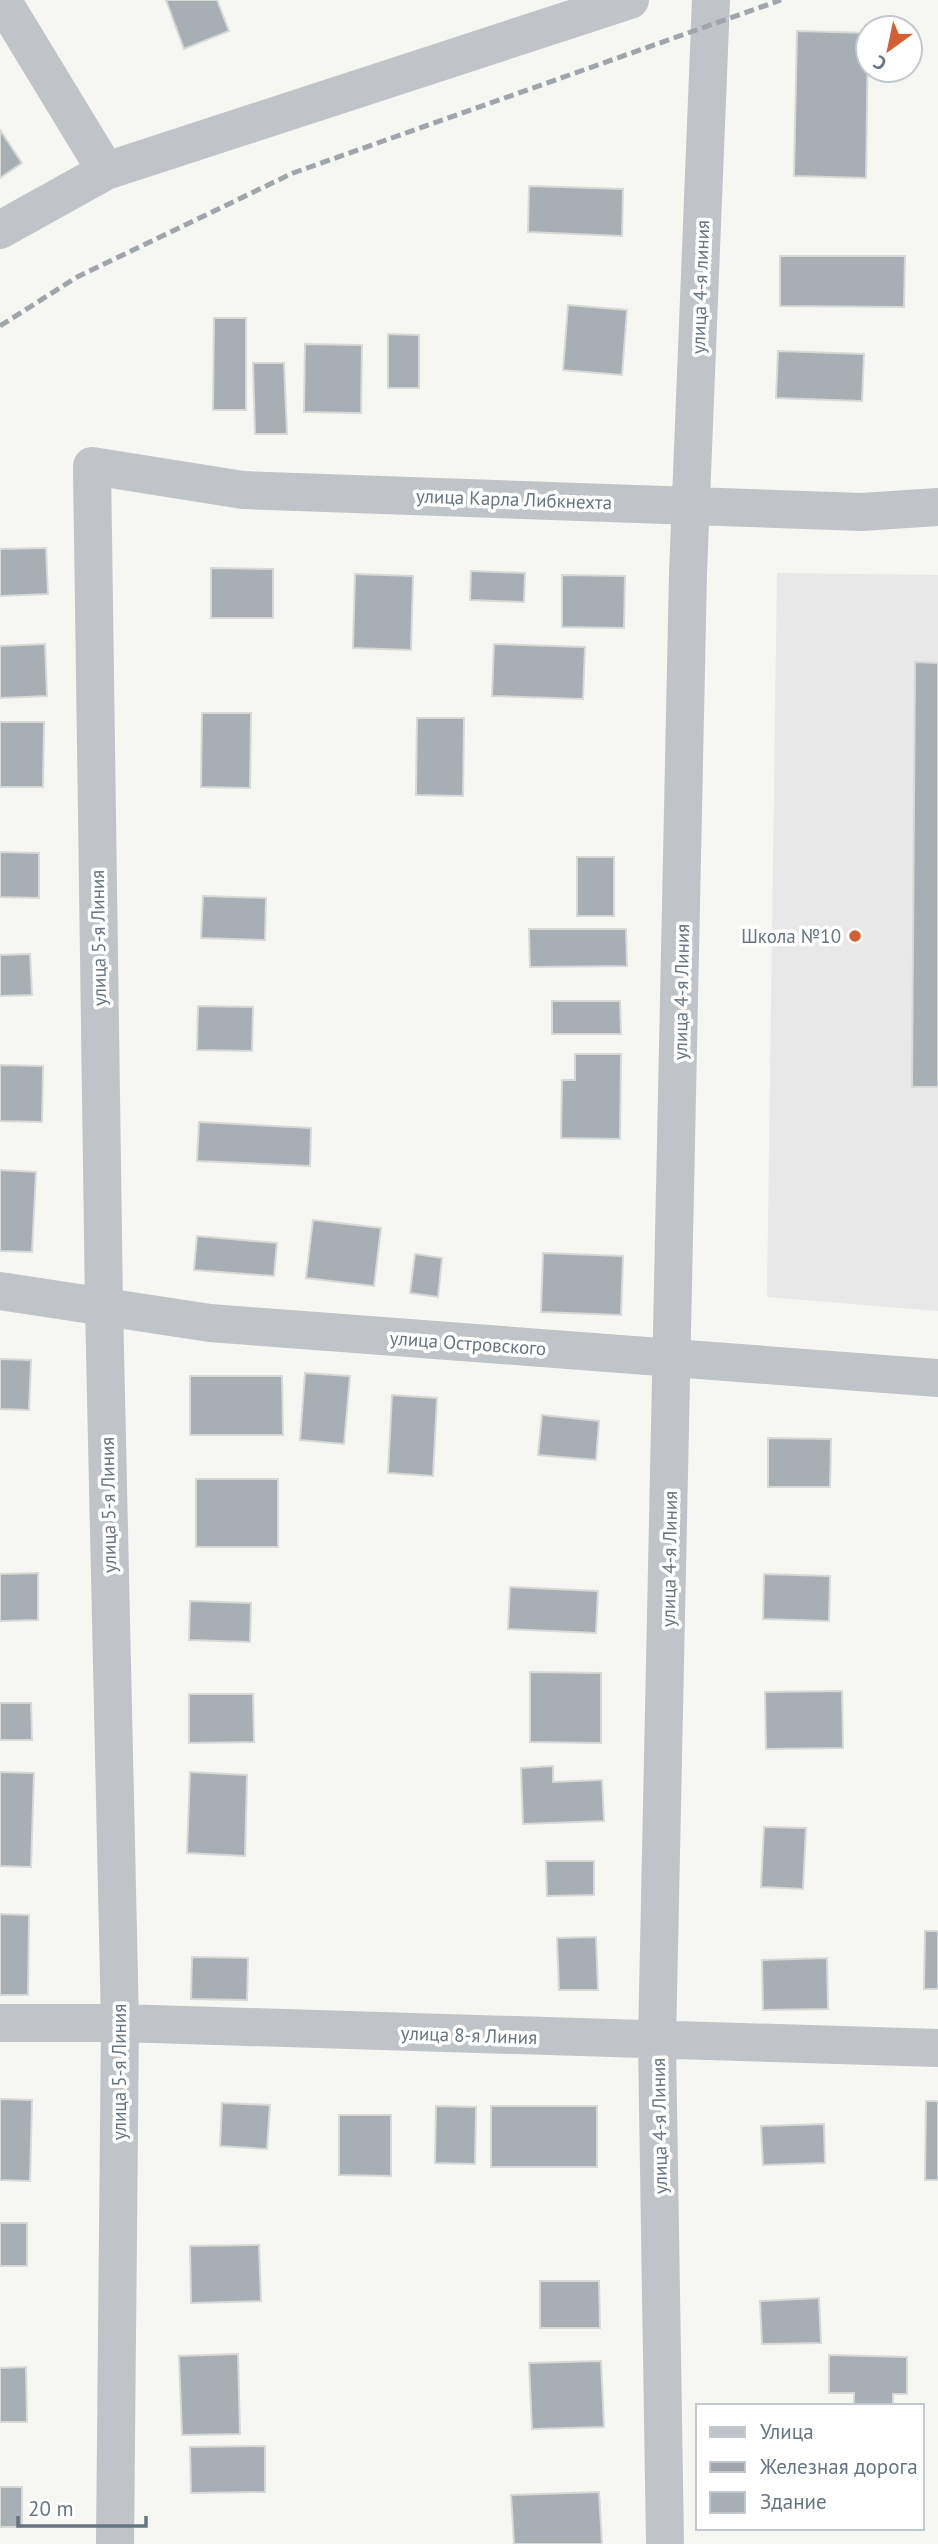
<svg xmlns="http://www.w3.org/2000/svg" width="938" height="2544" font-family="'PT Sans',sans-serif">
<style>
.built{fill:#e7e8e7}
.building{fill:#a7aeb4;stroke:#d8d8d6;stroke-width:2}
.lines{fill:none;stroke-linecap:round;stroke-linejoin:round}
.street{stroke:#c0c3c7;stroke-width:38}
.rail{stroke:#9fa5ab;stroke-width:5;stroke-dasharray:10 5;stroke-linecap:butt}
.poi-dot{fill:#d65e33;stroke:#fff;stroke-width:2.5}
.labels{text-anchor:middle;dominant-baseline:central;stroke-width:7;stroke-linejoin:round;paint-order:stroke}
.street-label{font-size:19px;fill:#677582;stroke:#fff}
.poi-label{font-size:19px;fill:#677582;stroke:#fff;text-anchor:end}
</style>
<rect width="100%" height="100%" fill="#f6f6f3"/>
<path class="built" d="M777 573 938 575V1311L767 1297Z"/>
<path class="building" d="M166 0H217L229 31 184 49Z
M797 31 868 33 866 178 794 176Z
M0 130 22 163 0 178Z
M529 186 623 189 622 236 528 232Z
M780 256H905L904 307 780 306Z
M568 305 627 310 622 375 563 370Z
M214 318H246V410H213Z
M388 334 419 335V388H388Z
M305 344 362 345 361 413 304 412Z
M778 351 864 354 862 401 776 398Z
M253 363H284L287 434H255Z
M46 548 48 594 0 596V549Z
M211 568 273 569V618H211Z
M471 571 525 573 524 602 470 600Z
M355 574 413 576 411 650 353 648Z
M562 575 625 576 624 628 562 627Z
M45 644 47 696 0 698V646Z
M494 644 585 647 583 699 492 696Z
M915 662 938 663V1087H912Z
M202 713H251L250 788 201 787Z
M417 718H464L463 796 416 795Z
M0 722H44L43 787H0Z
M0 852 39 853V898L0 897Z
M577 857H614V916H577Z
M203 896 266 898 265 940 201 938Z
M529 929H626L627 966 530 967Z
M30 954 32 995 0 996V955Z
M552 1001H620L621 1034H552Z
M198 1006 253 1007 252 1051 197 1050Z
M575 1054H621L620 1139 561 1138 562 1080H575Z
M0 1065 43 1066 42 1122 0 1121Z
M199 1122 311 1128 310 1166 197 1161Z
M0 1170 36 1172 32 1252 0 1251Z
M313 1220 381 1228 374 1286 306 1278Z
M197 1236 277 1243 274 1276 194 1270Z
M543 1253 623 1256 621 1315 541 1312Z
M415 1254 442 1258 438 1297 410 1293Z
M0 1359 31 1360 29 1410 0 1409Z
M305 1373 350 1376 344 1444 300 1440Z
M190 1376H282L283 1435H190Z
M392 1395 437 1398 433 1476 388 1473Z
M542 1415 599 1421 596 1460 538 1455Z
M768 1438 831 1439 830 1487H768Z
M196 1479H278V1547H196Z
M38 1573V1620L0 1621V1574Z
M764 1574 830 1576 829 1621 763 1619Z
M510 1587 598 1591 596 1633 508 1629Z
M190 1601 251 1603 250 1642 189 1640Z
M530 1672 601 1673V1743L530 1742Z
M842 1691 843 1748 766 1749 765 1692Z
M189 1694H253L254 1742 189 1743Z
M0 1703H31L32 1740H0Z
M553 1766V1782L602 1780 604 1821 523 1824 521 1768Z
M0 1772 34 1773 31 1867 0 1866Z
M190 1772 247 1775 245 1856 187 1853Z
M764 1827 806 1828 803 1889 761 1887Z
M546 1861H594V1895L547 1896Z
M0 1914 29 1915 28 1995H0Z
M925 1931H938V1989H924Z
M596 1937 598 1990H559L557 1938Z
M192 1957 248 1958 247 2000 191 1999Z
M827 1958 828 2009 763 2010 762 1960Z
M0 2099 32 2100 30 2181 0 2180Z
M926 2101H938V2180H925Z
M222 2103 270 2105 267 2149 220 2146Z
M436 2106 476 2107 475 2164 435 2163Z
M491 2106H597V2167H491Z
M339 2115H391V2176L339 2175Z
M824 2124 825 2163 763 2165 761 2126Z
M0 2223H27V2266H0Z
M259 2245 261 2301 191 2303 190 2246Z
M540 2281H599L600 2328H540Z
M819 2298 821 2343 762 2344 760 2301Z
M238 2354 240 2434 182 2435 179 2356Z
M829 2355 907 2357V2394H893V2406H854V2393H829Z
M601 2361 604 2427 532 2429 529 2363Z
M26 2367 27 2422H0V2368Z
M265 2446V2492L191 2493 190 2447Z
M0 2487H22V2527H0Z
M599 2492 602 2544H514L511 2495Z"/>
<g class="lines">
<path class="street" d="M2 0 106 171
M0 230 106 171 630 0
M0 1291 210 1323 938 1378
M0 2023H120L938 2048
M115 2544 120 2023 104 1306 92 466 243 490 862 512 938 507
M665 2544 657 2042 688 573 711 0"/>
<path class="rail" d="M0 326 77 277 293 173 781 0"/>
</g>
<circle class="poi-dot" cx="855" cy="936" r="7"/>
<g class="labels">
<g class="street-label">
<text transform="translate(700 287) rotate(-88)">улица 4-я линия</text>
<text transform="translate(514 499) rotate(2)">улица Карла Либкнехта</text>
<text transform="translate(98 938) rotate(-91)">улица 5-я Линия</text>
<text transform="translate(681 992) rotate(-89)">улица 4-я Линия</text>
<text transform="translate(468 1343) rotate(4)">улица Островского</text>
<text transform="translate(108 1505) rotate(-91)">улица 5-я Линия</text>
<text transform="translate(669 1559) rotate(-89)">улица 4-я Линия</text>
<text transform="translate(469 2035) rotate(2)">улица 8-я Линия</text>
<text transform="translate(119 2072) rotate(-90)">улица 5-я Линия</text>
<text transform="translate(659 2126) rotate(-91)">улица 4-я Линия</text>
</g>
<g class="poi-label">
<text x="841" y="936">Школа №10</text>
</g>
</g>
<rect x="696" y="2404" width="228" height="126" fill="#ffffff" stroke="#c2c8cd" stroke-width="2"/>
<rect x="710" y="2427" width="35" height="10" fill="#c0c3c7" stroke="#c2c8cd" stroke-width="2"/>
<text x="760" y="2439" font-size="21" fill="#677582">Улица</text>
<rect x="710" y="2462" width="35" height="10" fill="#9fa5ab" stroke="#c2c8cd" stroke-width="2"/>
<text x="760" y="2474" font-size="21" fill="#677582">Железная дорога</text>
<rect x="710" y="2492" width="35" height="21" fill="#a7aeb4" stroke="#c2c8cd" stroke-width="2"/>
<text x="760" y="2509" font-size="21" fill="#677582">Здание</text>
<g transform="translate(889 49) rotate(213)"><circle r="33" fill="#ffffff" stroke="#c2c8cd" stroke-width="2"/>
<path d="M0-5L12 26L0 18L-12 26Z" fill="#d65e33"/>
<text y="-10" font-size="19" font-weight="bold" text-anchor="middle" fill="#677582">С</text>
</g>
<path d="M18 2516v10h128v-10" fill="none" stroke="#677582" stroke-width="3.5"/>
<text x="28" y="2516" font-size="21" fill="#677582" stroke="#ffffff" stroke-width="5" paint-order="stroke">20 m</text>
</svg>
